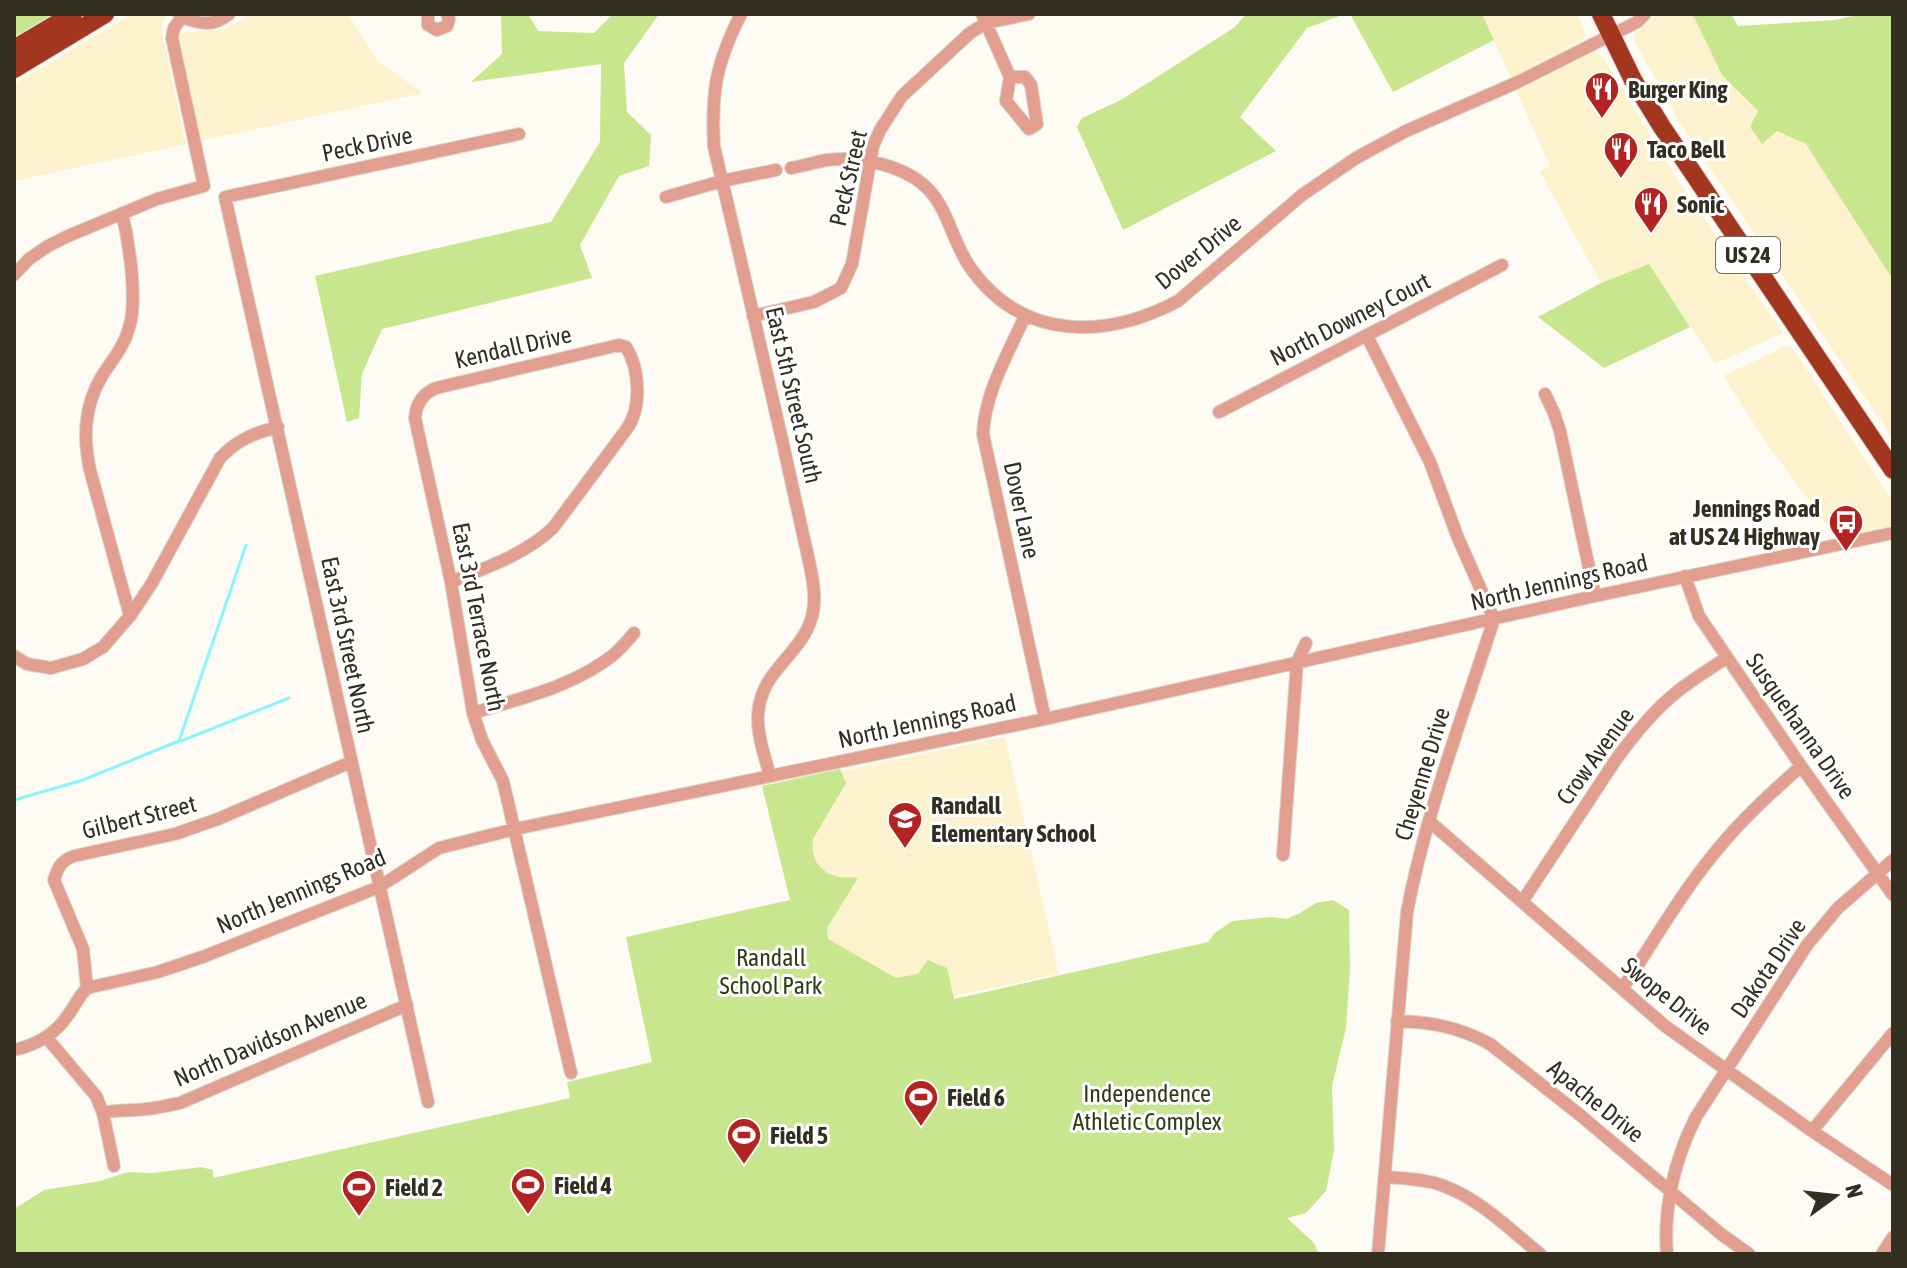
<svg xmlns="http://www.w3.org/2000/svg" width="1907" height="1268" font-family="'Asap Condensed',sans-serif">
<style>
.built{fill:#fdf2ce}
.green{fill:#c8e68d}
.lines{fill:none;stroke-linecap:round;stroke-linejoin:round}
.stream{stroke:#89f5fd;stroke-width:3}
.minor-casing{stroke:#d9d6ce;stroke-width:14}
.highway-casing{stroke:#d9d6ce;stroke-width:20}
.minor{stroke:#e29f8f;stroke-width:12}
.highway{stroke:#a3361e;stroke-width:18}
.labels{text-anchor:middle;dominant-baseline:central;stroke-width:6;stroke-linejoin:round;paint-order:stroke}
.shield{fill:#fff;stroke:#706d63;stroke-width:2}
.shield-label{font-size:22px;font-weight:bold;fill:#322e20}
.poi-label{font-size:24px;font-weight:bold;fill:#322e20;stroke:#fff;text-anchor:start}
.street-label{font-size:24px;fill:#322e20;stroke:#fff}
.park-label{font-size:24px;fill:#303c15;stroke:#fff}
</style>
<rect width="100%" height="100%" fill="#fefbf4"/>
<path class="built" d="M132 14H164L165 18 161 27 186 144 14 181V84Z
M248 14H348L378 61 423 93 200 141 179 43 181 33 225 29 241 21Z
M1482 14H1577L1586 34 1583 40 1511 78Z
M1656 14H1690L1695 19 1722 75 1758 111 1761 143 1777 131 1806 143 1888 271 1893 280V439L1685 131 1636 44 1634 33Z
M1591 53 1599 54 1606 62 1675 176 1783 333 1715 364 1649 264 1601 283 1540 172 1550 166 1517 92Z
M1784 347H1792L1893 502V526L1836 537 1770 448 1723 376Z
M1005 737 1059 974 654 1058 794 913 764 787Z"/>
<path class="green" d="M14 14H53L14 37Z
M501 14H528L538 31 594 33 613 14H659L624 63 627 112 651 135 649 166 619 176 580 245 592 278 382 329 362 374 359 418 347 422 315 276 551 222 600 142 601 64 471 82 502 54Z
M1246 14H1345L1307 28 1240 117 1276 151 1123 230 1077 127 1082 118 1121 100 1235 27Z
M1350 14H1482L1494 40 1393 92Z
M1690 14H1731L1738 26 1834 20 1864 14H1893V280L1806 144 1777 131 1762 144 1750 127 1758 111 1722 75 1695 19Z
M1649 264 1690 327 1604 368 1538 317 1601 283Z
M840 769 846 783 813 839C810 857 819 873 839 877 845 878 852 877 858 878L827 928 828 939 896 978 918 974 928 960 947 968 954 999 1208 942 1215 933 1232 921 1270 917 1287 919 1300 913 1316 903 1333 900 1349 910 1350 970 1346 1028 1332 1086 1334 1150 1326 1191 1306 1213 1287 1218 1314 1243 1319 1254H14V1209L44 1190 100 1181 128 1172 152 1173 201 1167 213 1170V1178L570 1098 567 1082 652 1062 626 937 790 900 762 786Z"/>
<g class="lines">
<path class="stream" d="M181 741 289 698
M14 800 83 780 179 741 246 545"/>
<g class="minor-casing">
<path id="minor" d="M179 14 182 17 174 28 172 38 204 186
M428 14V25L437 30 447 26 449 19 447 14
M741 14C716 63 711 92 714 147 738 246 760 345 783 444 790 476 797 507 804 539 808 557 813 575 814 593 818 652 760 661 758 716 757 735 765 757 770 776
M982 14 1010 77
M182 17C200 24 213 27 229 14
M1010 77H1025L1031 85 1037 124 1029 129 1006 101Z
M791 168C803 166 815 162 827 160 860 156 905 165 929 190 950 213 953 245 972 270 1024 341 1106 339 1178 301L1302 195 1356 158 1406 131 1518 82 1637 22 1645 14
M225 197 428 1102
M225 197 519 134
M666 197 722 181 776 170
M122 213C129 242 138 300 129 328 124 347 112 360 102 376 84 406 83 437 90 470L130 616
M14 275 29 259 48 246 68 236 157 199 204 186
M753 316 814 302 841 288 852 264 873 146 880 130 902 96 970 33 986 23 1029 14
M1025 316C1008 354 985 392 983 434L1045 719
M1367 336 1430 462 1458 538 1494 619C1463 716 1426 812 1407 912L1378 1254
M1545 394 1554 413 1560 431 1595 596
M1219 412 1502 265
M1685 576 1699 616 1801 766 1893 895
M451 582C487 567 524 555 553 528L626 430C642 409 640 369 626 347L619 345 436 388C422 394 416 404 415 418L451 582 473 713 482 740 503 781 571 1073
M14 656 27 664 51 668 83 659 103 647 130 616 152 583 220 458C237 440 254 433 278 427
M473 713C521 698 572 687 612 656 620 650 627 641 634 633
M1429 821 1665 1026 1812 1131 1893 1185
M1283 855 1297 662 1306 643
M1522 902 1617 758C1635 734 1654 710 1678 691 1693 679 1710 669 1726 658
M87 988 83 949 54 880C58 867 61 861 74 856L175 834 218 819 351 762
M1622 989C1653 943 1681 893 1717 850 1742 819 1771 793 1801 766
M1397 1021C1431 1022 1459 1027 1490 1044L1580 1115 1721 1234 1749 1254
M47 1038 96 1096 103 1113 114 1166
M14 1050C36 1045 55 1035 68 1015 75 1006 79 996 87 988L158 972 205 956 379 887 439 848 515 829 1045 719 1595 596 1893 533
M103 1113C114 1110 123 1111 135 1110 150 1110 166 1106 180 1103L407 1005
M1812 1131 1893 1033
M1385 1177C1402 1178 1419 1179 1435 1183 1476 1195 1508 1228 1540 1254
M1667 1254C1663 1208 1675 1158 1696 1117L1807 945 1838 908 1893 860
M1882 1254 1893 1237"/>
</g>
<g class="highway-casing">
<path id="highway" d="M1601 14 1633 80 1662 127 1893 470
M14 49 73 14
M14 69 105 14"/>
</g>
<use href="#minor" class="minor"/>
<use href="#highway" class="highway"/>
</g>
<defs>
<g id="restaurant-pin" transform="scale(1.8)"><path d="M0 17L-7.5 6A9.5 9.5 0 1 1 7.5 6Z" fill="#b32322" stroke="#fff"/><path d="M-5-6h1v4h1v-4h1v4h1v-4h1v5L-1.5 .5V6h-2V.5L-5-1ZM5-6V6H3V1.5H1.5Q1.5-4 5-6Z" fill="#fff"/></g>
<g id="bus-pin" transform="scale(1.8)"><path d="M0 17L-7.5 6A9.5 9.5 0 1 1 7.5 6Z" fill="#b32322" stroke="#fff"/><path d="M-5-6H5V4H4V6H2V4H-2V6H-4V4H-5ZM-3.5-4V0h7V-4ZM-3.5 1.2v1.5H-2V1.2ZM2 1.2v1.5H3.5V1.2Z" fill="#fff"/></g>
<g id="school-pin" transform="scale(1.8)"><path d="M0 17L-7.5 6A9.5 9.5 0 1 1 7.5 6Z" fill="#b32322" stroke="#fff"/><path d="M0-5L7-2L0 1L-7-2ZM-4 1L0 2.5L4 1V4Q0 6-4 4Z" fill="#fff"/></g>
<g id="stadium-pin" transform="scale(1.8)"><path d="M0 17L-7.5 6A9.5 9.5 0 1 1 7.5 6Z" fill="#b32322" stroke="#fff"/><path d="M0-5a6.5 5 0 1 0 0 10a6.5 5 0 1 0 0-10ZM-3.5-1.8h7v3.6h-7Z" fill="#fff"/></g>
</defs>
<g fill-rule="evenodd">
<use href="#restaurant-pin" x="1602" y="89"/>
<use href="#restaurant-pin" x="1621" y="149"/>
<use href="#restaurant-pin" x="1651" y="204"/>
<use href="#bus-pin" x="1846" y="522"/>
<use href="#school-pin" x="905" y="819"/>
<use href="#stadium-pin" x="921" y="1097"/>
<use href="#stadium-pin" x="744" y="1135"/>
<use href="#stadium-pin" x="528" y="1185"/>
<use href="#stadium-pin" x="359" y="1187"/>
</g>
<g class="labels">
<rect class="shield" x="1716" y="237" width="64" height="36" rx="6"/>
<g class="shield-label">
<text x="1748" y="255">US 24</text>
</g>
<g class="poi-label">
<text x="1628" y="89">Burger King</text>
<text x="1647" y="149">Taco Bell</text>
<text x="1677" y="204">Sonic</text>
<text x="1820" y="508" text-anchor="end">Jennings Road<tspan x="1820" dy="28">at US 24 Highway</tspan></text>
<text x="931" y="805">Randall<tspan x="931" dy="28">Elementary School</tspan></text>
<text x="947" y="1097">Field 6</text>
<text x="770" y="1135">Field 5</text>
<text x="554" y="1185">Field 4</text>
<text x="385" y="1187">Field 2</text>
</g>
<g class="street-label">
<text transform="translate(367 144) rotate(-12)">Peck Drive</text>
<text transform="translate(848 178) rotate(-77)">Peck Street</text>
<text transform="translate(1198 252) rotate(-39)">Dover Drive</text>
<text transform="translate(1350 319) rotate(-27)">North Downey Court</text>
<text transform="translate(513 347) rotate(-13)">Kendall Drive</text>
<text transform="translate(794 395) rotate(77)">East 5th Street South</text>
<text transform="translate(1022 510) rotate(78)">Dover Lane</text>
<text transform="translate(1559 582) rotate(-13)">North Jennings Road</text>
<text transform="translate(479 617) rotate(79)">East 3rd Terrace North</text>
<text transform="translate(348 645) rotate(78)">East 3rd Street North</text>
<text transform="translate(927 721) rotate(-12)">North Jennings Road</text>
<text transform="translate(1801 726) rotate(55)">Susquehanna Drive</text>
<text transform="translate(1595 756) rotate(-54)">Crow Avenue</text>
<text transform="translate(1422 774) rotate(-73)">Cheyenne Drive</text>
<text transform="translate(139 817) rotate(-14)">Gilbert Street</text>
<text transform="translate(301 891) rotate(-23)">North Jennings Road</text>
<text transform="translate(1768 968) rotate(-56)">Dakota Drive</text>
<text transform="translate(1667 996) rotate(39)">Swope Drive</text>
<text transform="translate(270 1039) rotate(-23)">North Davidson Avenue</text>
<text transform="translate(1596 1101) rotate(39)">Apache Drive</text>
</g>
<g class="park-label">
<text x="771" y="957">Randall<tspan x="771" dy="28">School Park</tspan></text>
<text x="1147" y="1093">Independence<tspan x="1147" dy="28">Athletic Complex</tspan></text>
</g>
</g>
<rect width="1907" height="1268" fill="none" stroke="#322e20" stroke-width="32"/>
<g transform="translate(1835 1196) rotate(75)" stroke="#ffffff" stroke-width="6" paint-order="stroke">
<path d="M0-6L14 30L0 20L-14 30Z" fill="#322e20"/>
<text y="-12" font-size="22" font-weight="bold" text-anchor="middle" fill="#322e20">N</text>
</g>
</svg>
